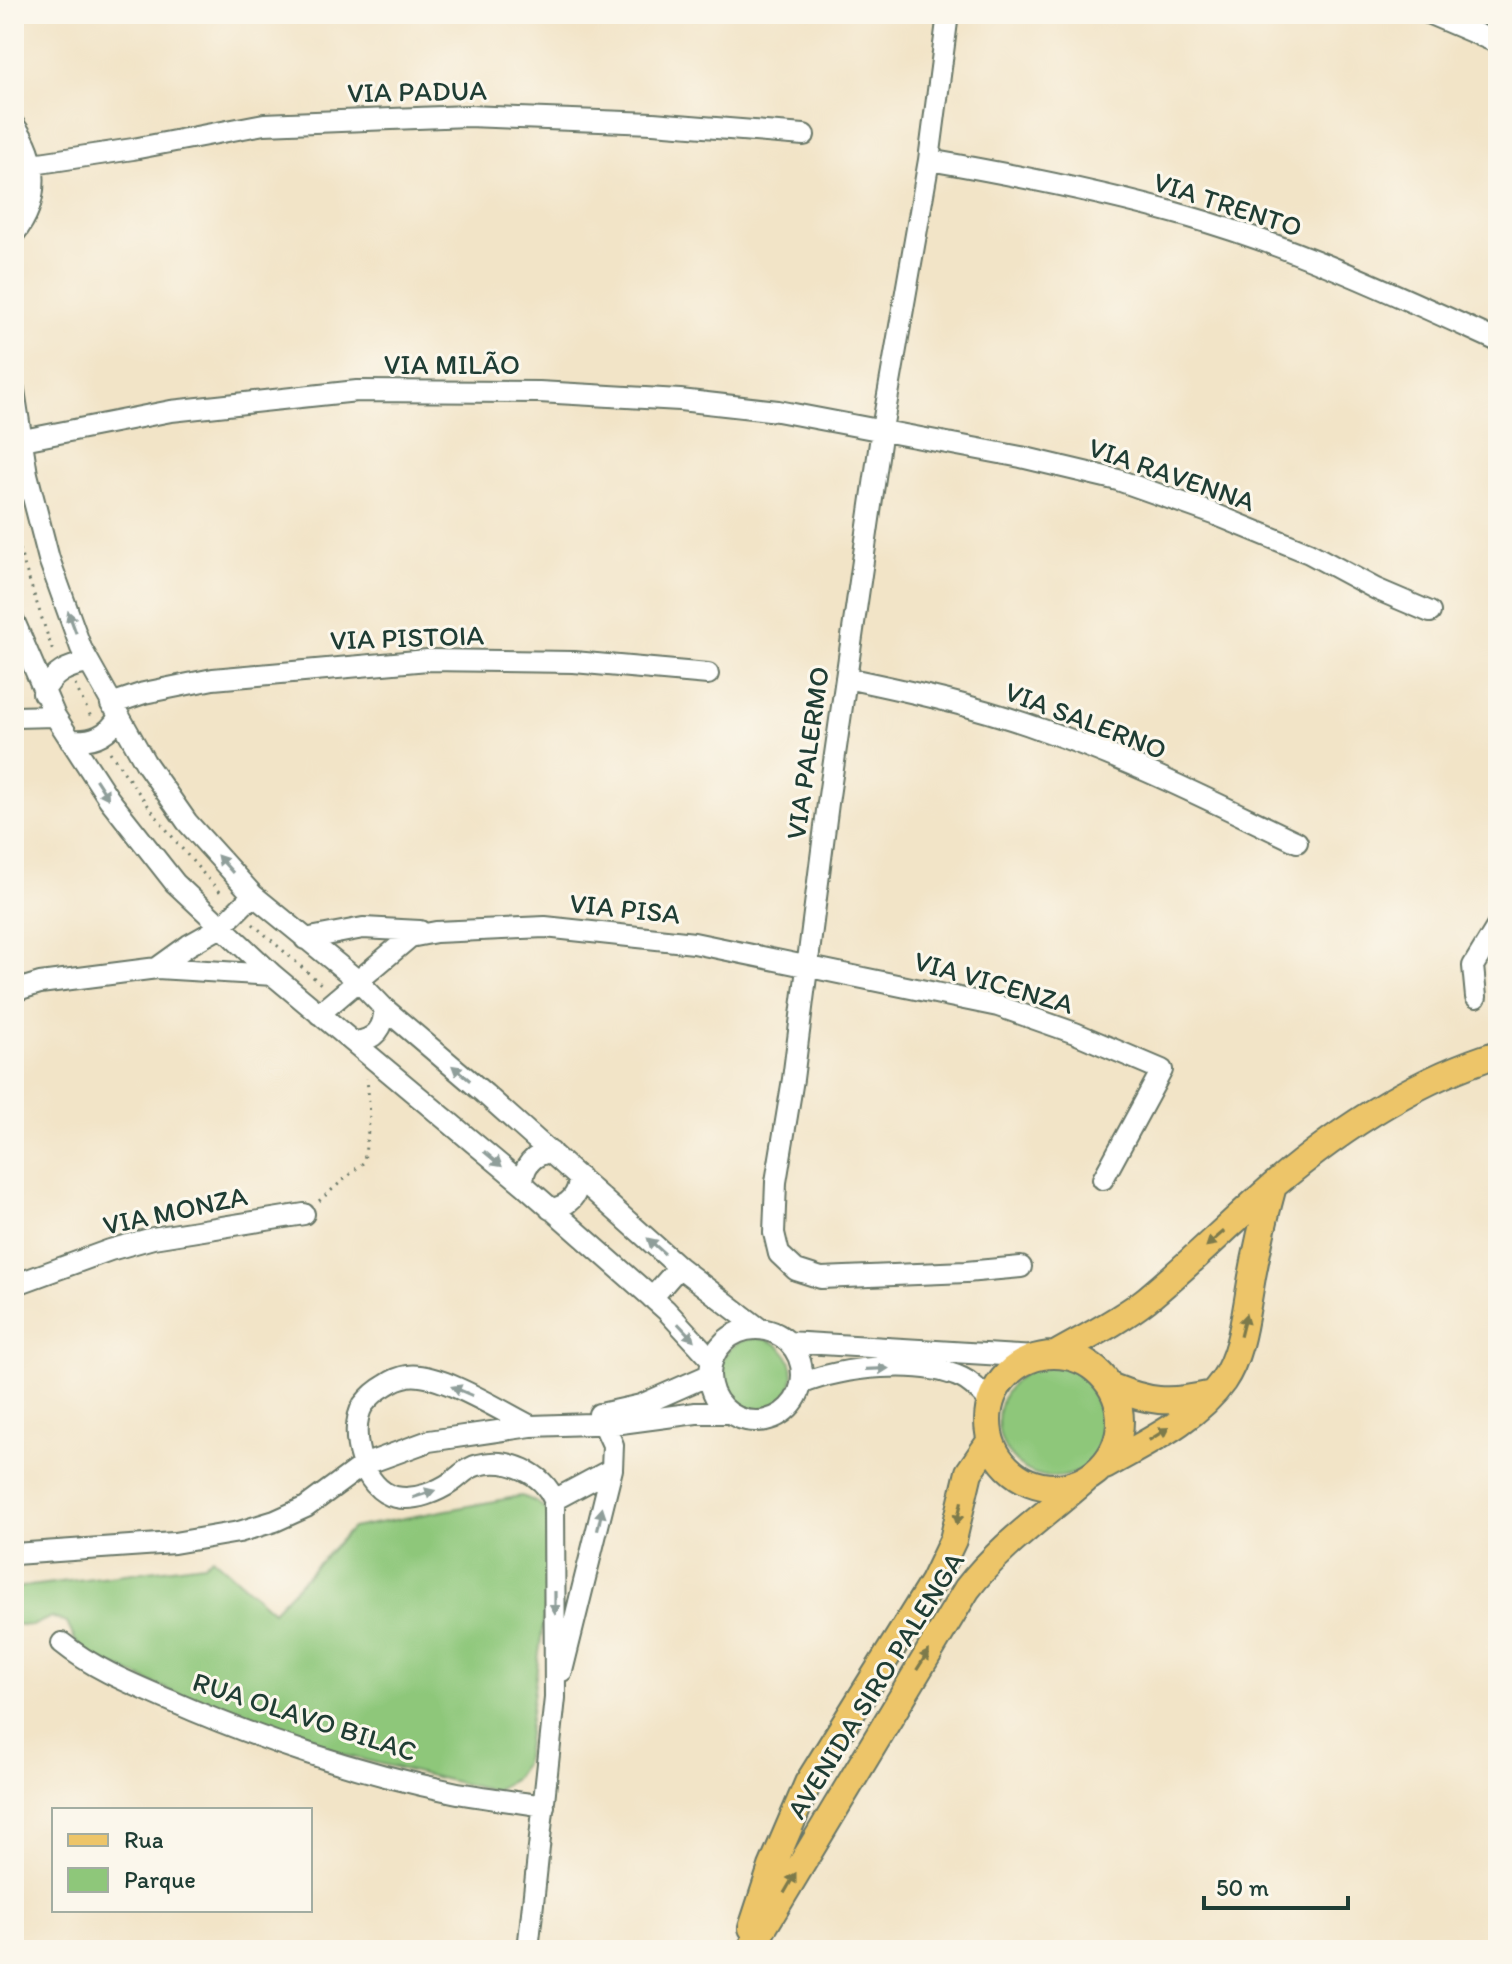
<svg xmlns="http://www.w3.org/2000/svg" width="1512" height="1964" font-family="Itim,sans-serif">
<style>
.green{fill:#8ec77a;stroke:#568257;stroke-width:2}
.lines{fill:none;stroke-linecap:round;stroke-linejoin:round}
.minor-casing{stroke:#697767;stroke-width:24}
.major-casing{stroke:#697767;stroke-width:30}
.path{stroke:#697767;stroke-width:3;stroke-dasharray:2 6;stroke-linecap:butt}
.minor{stroke:#fff;stroke-width:20}
.major{stroke:#edc569;stroke-width:26}
.oneway{fill:#8f9e9a}
.oneway2{fill:#7c7a4c}
.labels{text-anchor:middle;dominant-baseline:central;stroke-width:6;stroke-linejoin:round;paint-order:stroke}
.street-label{font-size:28px;fill:#1f3d34;stroke:#fbf7ec}
</style>
<rect width="100%" height="100%" fill="#fbf7ec"/>
<filter id="ink" filterUnits="userSpaceOnUse"><feTurbulence type="fractalNoise" baseFrequency=".0125" numOctaves="2"/><feDisplacementMap in="SourceGraphic" scale="16" xChannelSelector="R" yChannelSelector="G"/><feConvolveMatrix kernelMatrix="1 2 1 2 8 2 1 2 1" color-interpolation-filters="sRGB"/></filter>
<filter id="wash" filterUnits="userSpaceOnUse"><feTurbulence type="fractalNoise" baseFrequency=".006" numOctaves="4" result="noise"/><feDisplacementMap in="SourceGraphic" scale="32" xChannelSelector="R" yChannelSelector="G"/><feGaussianBlur stdDeviation="1.8" result="paint"/><feColorMatrix in="noise" values="0 0 0 0 0 0 0 0 0 0 0 0 0 0 0 0 0 1.4 0 .05"/><feComposite in="paint" operator="in"/></filter>
<g filter="url(#wash)">
<rect width="100%" height="100%" fill="#f2e4c7"/>
<path class="green" d="M719 1375a37 37 0 1 1 74 0a37 37 0 1 1-74 0Z
M998 1421a56 56 0 1 1 112 0a56 56 0 1 1-112 0Z
M521 1496C549 1504 551 1516 554 1543L524 1764 513 1780 493 1791 327 1751 225 1715 94 1657 76 1642 67 1623 51 1617 32 1626 14 1624V1588L204 1564 212 1557 273 1611 352 1528Z"/>
</g>
<g filter="url(#ink)">
<g class="lines">
<g class="minor-casing">
<path id="minor" d="M948 14 929 160 882 429 828 803 793 1079 776 1182 774 1233 779 1254 796 1270 821 1278 966 1272 1021 1267
M1430 14 1498 43
M14 125C39 157 41 201 14 234
M929 160C1016 175 1101 192 1186 216 1293 246 1397 295 1498 341
M33 164 133 149 264 124 468 116 653 123 804 135
M14 390 27 474 49 559 81 648 145 762 187 822 253 895 357 980 384 1008 485 1094 679 1267 760 1329
M23 440 171 411 357 391 539 392 680 400 778 411 1021 457 1118 480 1214 514 1309 553 1376 589 1430 612
M14 621 55 716 109 799 175 883 273 975 523 1184 666 1310 712 1360
M846 678C913 692 981 707 1046 731 1133 761 1215 803 1297 842
M43 693C53 673 67 666 89 663
M111 704 144 693 213 679 428 660 574 662 708 674
M14 717 55 716
M70 740C92 742 108 736 119 716
M305 939 363 928 420 931
M157 968 273 975
M14 991 40 983 157 968 189 945 221 927 253 895
M1476 997 1473 966 1498 925
M319 1014 410 937 436 932 545 927 694 943 998 1006 1075 1033 1162 1070 1103 1179
M355 1042C375 1040 385 1028 384 1008
M523 1184C523 1166 533 1154 551 1152
M550 1209C568 1207 579 1196 579 1177
M14 1285 110 1250 153 1238 304 1214
M652 1298 679 1267
M710 1375a46 46 0 1 1 92 0a46 46 0 1 1-92 0Z
M788 1342 1036 1357
M801 1384C843 1367 919 1358 962 1378 973 1383 981 1393 990 1402
M605 1413 641 1405 709 1375
M554 1500 612 1469
M14 1554 174 1543 239 1532 275 1521 306 1507 363 1465 429 1441 531 1426 621 1423 696 1413H730
M62 1643C94 1669 132 1684 169 1700 257 1739 360 1773 453 1792 483 1798 514 1801 544 1806
M562 1671 612 1469 613 1445 599 1414
M528 1950 555 1698 554 1500C543 1473 508 1457 478 1465 468 1467 461 1475 453 1481 437 1492 415 1501 396 1497 363 1491 347 1432 363 1405 369 1397 377 1390 386 1385 392 1381 401 1377 408 1376 438 1371 503 1412 531 1426"/>
</g>
<g class="major-casing">
<path id="major" d="M1057 1354C1087 1337 1119 1321 1146 1300 1190 1264 1230 1223 1273 1186 1340 1129 1414 1080 1498 1054
M988 1421a66 66 0 1 1 132 0a66 66 0 1 1-132 0Z
M1112 1387C1149 1402 1168 1404 1208 1395
M1105 1466C1145 1443 1196 1420 1223 1381 1240 1356 1244 1323 1249 1294 1255 1257 1263 1222 1273 1186
M752 1928 772 1867 808 1783 933 1582 953 1540 969 1472 989 1443
M750 1950 967 1589C1000 1546 1044 1516 1085 1480"/>
</g>
<path class="path" d="M14 534 53 652
M75 685 91 717
M110 752C145 803 181 851 224 896
M253 924 322 985
M319 1201 364 1162 370 1115 367 1078"/>
<use href="#minor" class="minor"/>
<use href="#major" class="major"/>
</g>
<defs><path id="oneway-solid" d="M-6-.8H1V-3.2L6.5 0L1 3.2V.8H-6Z" transform="scale(2)"/></defs>
<g class="oneway">
<use href="#oneway-solid" transform="translate(72 622) rotate(-110)"/>
<use href="#oneway-solid" transform="translate(102 789) rotate(57)"/>
<use href="#oneway-solid" transform="translate(225 864) rotate(-132)"/>
<use href="#oneway-solid" transform="translate(461 1073) rotate(-140)"/>
<use href="#oneway-solid" transform="translate(493 1159) rotate(40)"/>
<use href="#oneway-solid" transform="translate(656 1246) rotate(-138)"/>
<use href="#oneway-solid" transform="translate(686 1332) rotate(47)"/>
<use href="#oneway-solid" transform="translate(877 1369) rotate(-2)"/>
<use href="#oneway-solid" transform="translate(462 1391) rotate(-157)"/>
<use href="#oneway-solid" transform="translate(424 1494) rotate(-18)"/>
<use href="#oneway-solid" transform="translate(600 1519) rotate(-78)"/>
<use href="#oneway-solid" transform="translate(555 1603) rotate(90)"/>
</g>
<g class="oneway2">
<use href="#oneway-solid" transform="translate(1215 1239) rotate(139)"/>
<use href="#oneway-solid" transform="translate(1243 1325) rotate(-76)"/>
<use href="#oneway-solid" transform="translate(1159 1434) rotate(-32)"/>
<use href="#oneway-solid" transform="translate(959 1513) rotate(102)"/>
<use href="#oneway-solid" transform="translate(923 1660) rotate(-58)"/>
<use href="#oneway-solid" transform="translate(790 1883) rotate(-60)"/>
</g>
</g>
<g class="labels">
<g class="street-label">
<text transform="translate(417 91) rotate(-1)">VIA PADUA</text>
<text transform="translate(1228 204) rotate(18)">VIA TRENTO</text>
<text x="452" y="364">VIA MILÃO</text>
<text transform="translate(1172 474) rotate(19)">VIA RAVENNA</text>
<text transform="translate(407 637) rotate(-2)">VIA PISTOIA</text>
<text transform="translate(1086 720) rotate(21)">VIA SALERNO</text>
<text transform="translate(807 753) rotate(-82)">VIA PALERMO</text>
<text transform="translate(625 908) rotate(6)">VIA PISA</text>
<text transform="translate(994 982) rotate(16)">VIA VICENZA</text>
<text transform="translate(175 1210) rotate(-12)">VIA MONZA</text>
<text transform="translate(875 1685) rotate(-58)">AVENIDA SIRO PALENGA</text>
<text transform="translate(305 1716) rotate(18)">RUA OLAVO BILAC</text>
</g>
</g>
<rect width="1512" height="1964" fill="none" stroke="#fbf7ec" stroke-width="48"/>
<rect x="52" y="1808" width="260" height="104" fill="#fbf7ec" stroke="#a3ada2" stroke-width="2"/>
<rect x="68" y="1834" width="40" height="12" fill="#edc569" stroke="#a3ada2" stroke-width="2"/>
<text x="124" y="1848" font-size="24" fill="#1f3d34">Rua</text>
<rect x="68" y="1868" width="40" height="24" fill="#8ec77a" stroke="#a3ada2" stroke-width="2"/>
<text x="124" y="1888" font-size="24" fill="#1f3d34">Parque</text>
<path d="M1204 1896v12h144v-12" fill="none" stroke="#1f3d34" stroke-width="4"/>
<text x="1216" y="1896" font-size="24" fill="#1f3d34" stroke="#fbf7ec" stroke-width="6" paint-order="stroke">50 m</text>
</svg>
